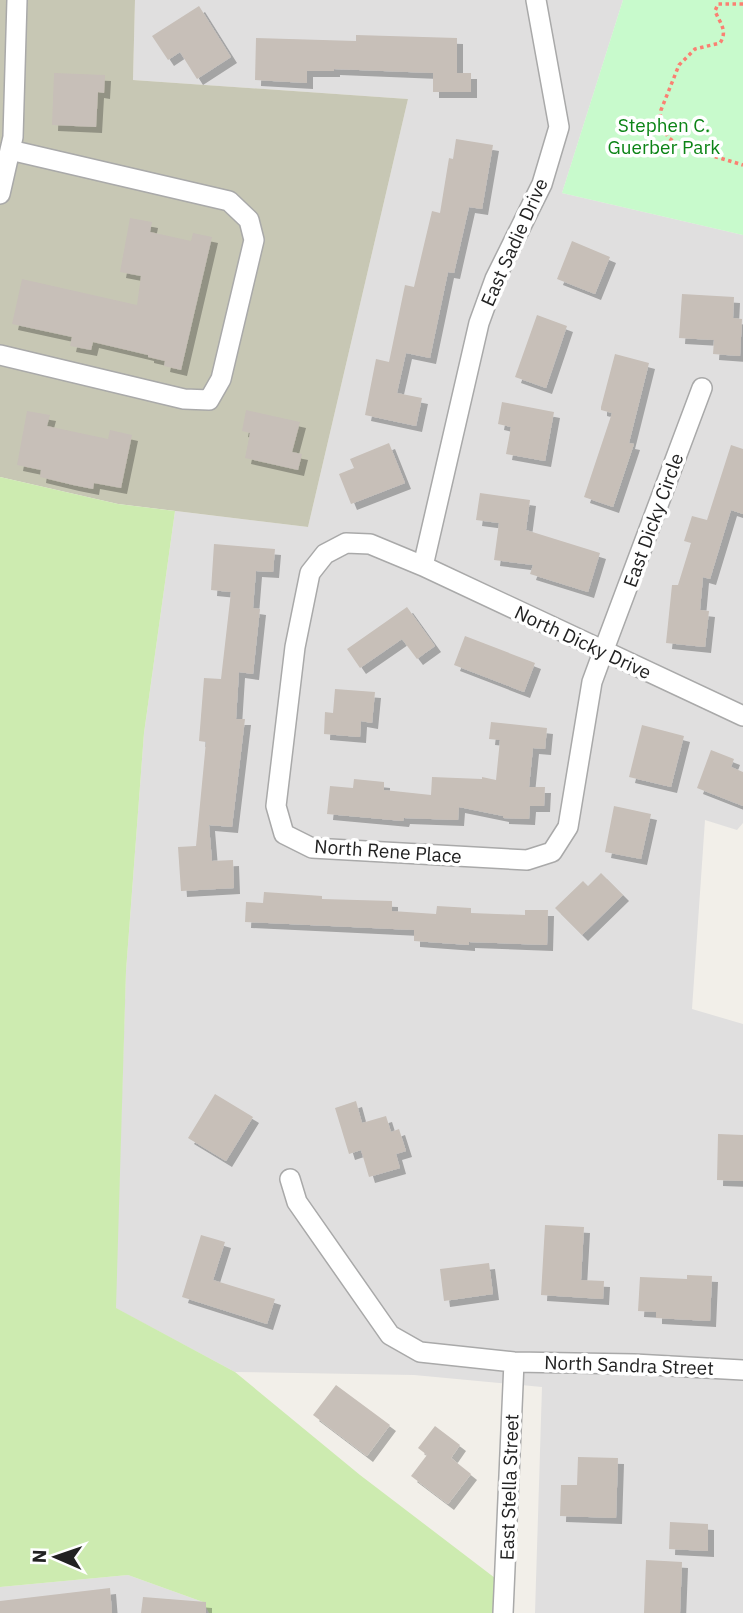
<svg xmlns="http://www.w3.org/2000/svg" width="743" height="1613" font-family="'IBM Plex Sans',sans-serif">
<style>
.residential{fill:#e0dfdf}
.construction{fill:#c7c7b4}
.grass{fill:#cdebb0}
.park{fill:#c8facc}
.building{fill:#c7bfb8;filter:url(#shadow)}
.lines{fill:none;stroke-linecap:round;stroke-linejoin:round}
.street-casing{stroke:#a9a9a9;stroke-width:22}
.path{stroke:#fa8072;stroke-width:3.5;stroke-dasharray:3.5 3.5;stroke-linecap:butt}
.street{stroke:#fff;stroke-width:19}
.labels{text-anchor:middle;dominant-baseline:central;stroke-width:7;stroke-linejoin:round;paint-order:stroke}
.park-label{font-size:19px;fill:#0c8416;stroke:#fff}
.street-label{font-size:19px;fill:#222;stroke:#fff}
</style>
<defs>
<filter id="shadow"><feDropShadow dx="6" dy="6" stdDeviation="0" flood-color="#0004"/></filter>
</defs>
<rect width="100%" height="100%" fill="#f2efe9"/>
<path class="residential" d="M135 0H623L562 193 743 235V823L737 830 705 820 692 1009 743 1024V1613H535L542 1387 414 1375 235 1372 115 1308 126 971 144 733 175 511 308 527 408 99 133 80Z
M128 1575 203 1602 209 1613H0V1587Z"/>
<path class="construction" d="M0 0H135L133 80 408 99 308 527 118 504 0 477Z"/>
<path class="grass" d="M0 477 118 504 175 511 144 733 126 971 116 1308 235 1372 360 1475 495 1578 494 1613H209L203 1602 128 1575 0 1587Z"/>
<path class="park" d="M623 0H743V235L562 193Z"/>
<path class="building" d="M199 6 231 57 197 79 180 52 168 60 152 36Z
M356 35 457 38V73H471V92H433V73L334 69V71H307V83L255 80 256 38 356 41Z
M54 73 105 75 104 93 98 92 96 127 52 125Z
M456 139 493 145 482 209 469 207 454 273 448 272 430 358 406 353 397 393 422 398 416 426 365 415 376 359 389 362 405 285 414 287 432 211 440 213 449 158 453 159Z
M130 218 152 222 150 232 164 235 191 241 193 233 212 237 181 370 164 366 165 361 148 357V355L93 342 91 350 70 346 72 337 12 324 22 279 137 305 141 276 120 272Z
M572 241 610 257 595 294 557 279Z
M682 294 734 297 733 318 742 319 740 356 713 354 714 340 679 338Z
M537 315 567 326 546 388 515 377Z
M615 354 649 363 629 443 634 444 613 507 584 497 612 413 601 410V407Z
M502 402 554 412 545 461 506 454 511 427 498 424Z
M246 410 300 422 292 452 302 454 298 470 245 458 250 433 242 431Z
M27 411 50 415 47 426 108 439 110 430 132 435 121 488 94 483 93 489 73 485 40 477 41 470 17 465Z
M389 443 405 483 351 504 339 474 354 468 350 459Z
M731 445 743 449V514L731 510 710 579 703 577 700 610 709 611 705 647 666 643 672 585H678L691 543 684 541 692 516 707 520Z
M480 493 530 500 526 530 600 553 588 592 530 574 533 565 494 560 499 523 476 520Z
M214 544 275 549 273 572 256 571 253 608 260 609 253 674 239 672 236 719H245L232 827 209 825 212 861 233 860 234 888 181 891 178 847 196 846 206 742 199 741 204 678 221 679 231 592 211 590Z
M407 607 435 646 417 659 402 639 360 668 347 649Z
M465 636 535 663 524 692 454 665Z
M335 689 375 692 372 723 361 721 360 737 324 734 325 712 333 713Z
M491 722 547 728 545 749 533 748 529 787H545L544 806H530L529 819 503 818V816L459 807 458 820 404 818 403 821 327 814 330 786 353 788 354 779 384 782V790L431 795 432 777 482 779V777L496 780 500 740 489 739Z
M642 725 684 736 671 787 629 777Z
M711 750 734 759 731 767 743 772V806L697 788Z
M614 806 651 814 641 859 605 852Z
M601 873 623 895 582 935 555 908 583 881 588 886Z
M264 892 322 896V899L392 901V911L436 914 437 906 471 908V913L525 915V910H548L547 945 469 942V945L414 941V930L245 922 246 902 263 903Z
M215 1094 253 1117 226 1161 188 1138Z
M356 1101 362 1123 386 1116 391 1132 399 1129 406 1151 396 1154 400 1168 369 1177 361 1150 349 1154 335 1108Z
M718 1134 743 1135V1181L717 1180Z
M545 1225 584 1227 581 1280 604 1281 603 1299 541 1295Z
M201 1235 225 1242 213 1280 275 1299 267 1324 182 1297Z
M489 1263 493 1294 444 1301 440 1269Z
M687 1275 712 1276 710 1321 656 1318V1312L638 1311 640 1277 687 1279Z
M336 1385 390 1425 367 1456 313 1415Z
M435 1426 460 1445 451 1458 471 1474 448 1504 411 1476 427 1455 418 1448Z
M578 1457 618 1458 616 1518 560 1516 561 1485H577Z
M670 1522 708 1524V1551L669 1549Z
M646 1560 682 1562 680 1613H644Z
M110 1588 112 1613H0V1601Z
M143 1597 206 1602V1613H141Z"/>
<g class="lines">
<g class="street-casing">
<path id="street" d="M0 194 13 137 17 0
M0 355 184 399 209 400 221 379 254 240 249 220 229 201 10 150
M702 388 603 652 592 682 568 827 552 852 527 860 312 848 284 834 276 806 295 647 310 573 325 554 346 543 370 544 423 566 743 716
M423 566 479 323 495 279 542 184 559 127 536 0
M290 1179 297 1202 390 1335 420 1352 514 1362 634 1364 743 1370
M503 1613 514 1362"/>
</g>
<path class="path" d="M743 4H718L715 11C720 23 728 31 720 43L695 49 679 65 661 110 659 124 669 138 680 146 743 165"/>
<use href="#street" class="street"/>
</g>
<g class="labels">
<g class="park-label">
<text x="664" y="125">Stephen C.<tspan x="664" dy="22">Guerber Park</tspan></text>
</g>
<g class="street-label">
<text transform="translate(514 242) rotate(-66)">East Sadie Drive</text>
<text transform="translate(653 520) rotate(-70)">East Dicky Circle</text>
<text transform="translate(583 642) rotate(25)">North Dicky Drive</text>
<text transform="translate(388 851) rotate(4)">North Rene Place</text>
<text transform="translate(629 1365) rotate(2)">North Sandra Street</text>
<text transform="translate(509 1487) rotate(-88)">East Stella Street</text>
</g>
</g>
<g transform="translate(56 1557) rotate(272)" stroke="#ffffff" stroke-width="5" paint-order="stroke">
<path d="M0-5L12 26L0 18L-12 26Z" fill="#222222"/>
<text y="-10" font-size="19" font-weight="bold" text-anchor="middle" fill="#222222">N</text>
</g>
</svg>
